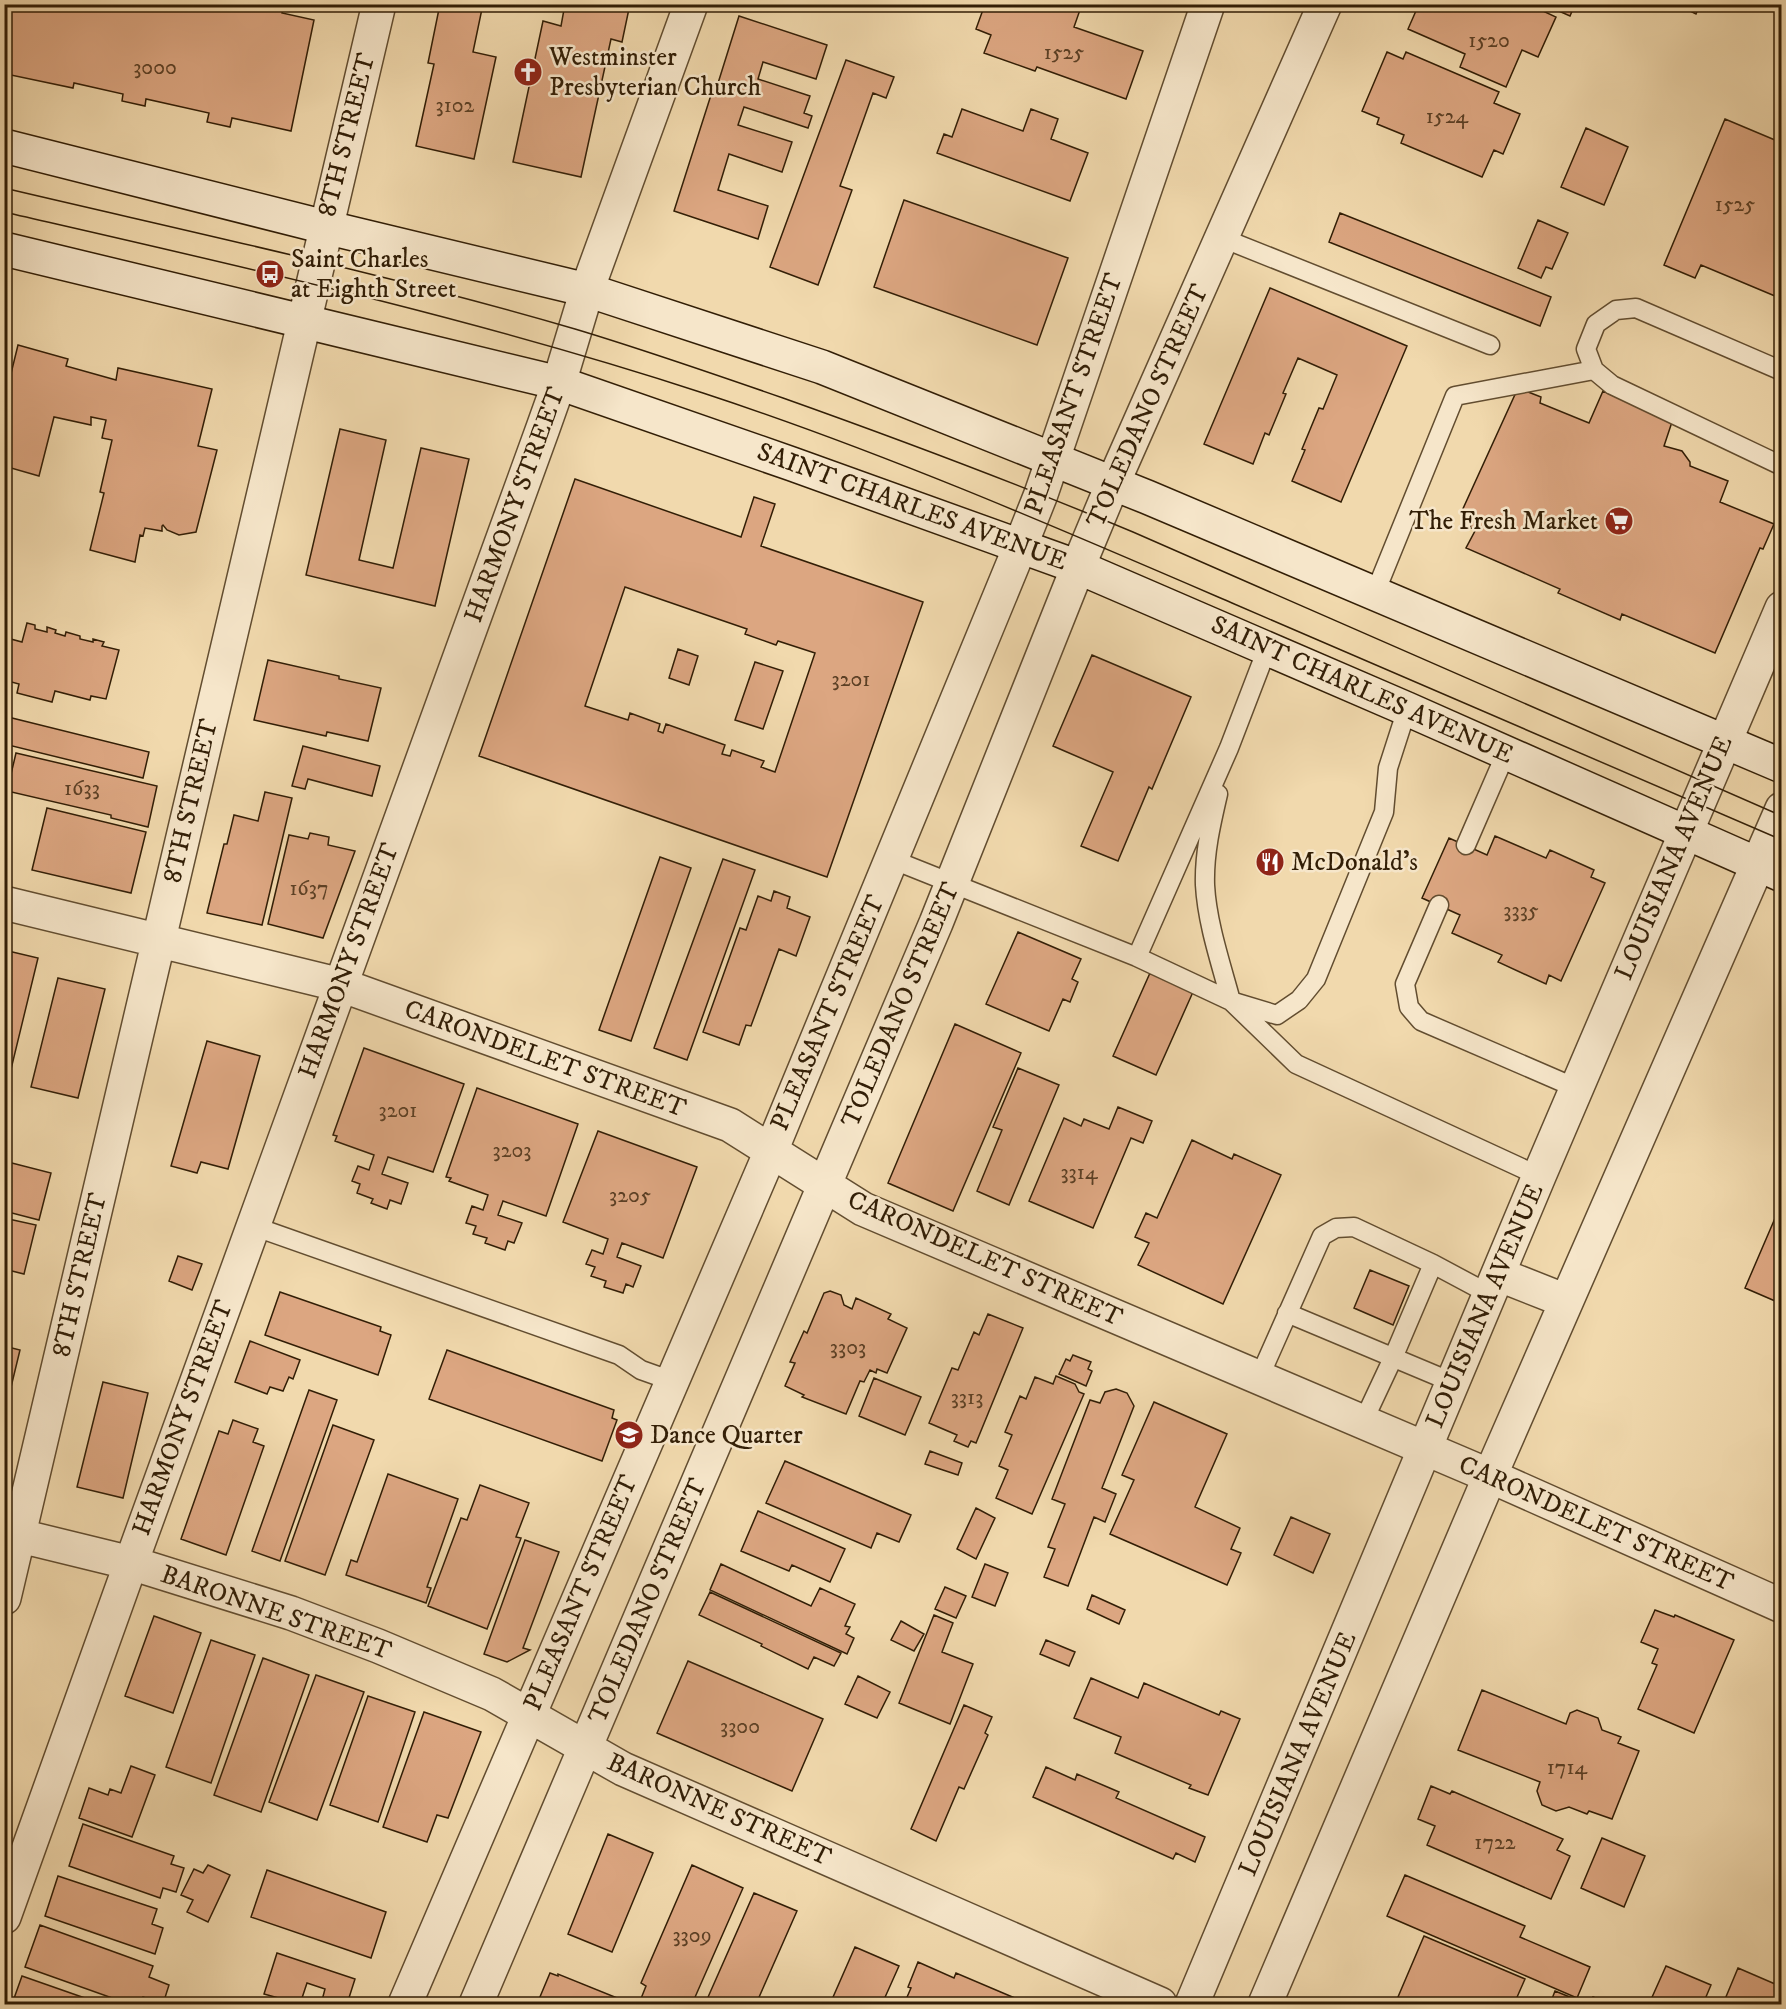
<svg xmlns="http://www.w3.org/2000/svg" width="1786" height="2009" font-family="'IM FELL DW Pica',serif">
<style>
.building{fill:#dca681;stroke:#321e06;stroke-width:1.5;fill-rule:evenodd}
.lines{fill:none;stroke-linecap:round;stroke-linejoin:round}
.service-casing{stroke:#624d30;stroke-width:21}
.minor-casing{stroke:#624d30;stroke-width:36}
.tertiary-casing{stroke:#624d30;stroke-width:36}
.secondary-casing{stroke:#321e06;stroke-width:36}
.service{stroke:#f6e6ca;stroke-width:18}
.minor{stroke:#f6e6ca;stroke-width:33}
.tertiary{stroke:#f6e6ca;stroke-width:33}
.secondary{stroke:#f6e6ca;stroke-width:33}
.tram{stroke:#321e06;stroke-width:1.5}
.labels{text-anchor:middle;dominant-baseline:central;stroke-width:5;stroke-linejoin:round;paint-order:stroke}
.number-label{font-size:22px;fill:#5c4025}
.poi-label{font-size:26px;fill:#321e06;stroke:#f6e6ca;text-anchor:start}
.street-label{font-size:26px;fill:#321e06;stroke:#f6e6ca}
</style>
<rect width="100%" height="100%" fill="#f1d9ad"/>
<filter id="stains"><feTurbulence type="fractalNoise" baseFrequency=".00333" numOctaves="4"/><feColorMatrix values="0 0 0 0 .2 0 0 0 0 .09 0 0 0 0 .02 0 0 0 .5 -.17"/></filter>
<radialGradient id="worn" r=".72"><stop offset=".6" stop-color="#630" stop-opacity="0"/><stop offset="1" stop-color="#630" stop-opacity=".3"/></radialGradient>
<path class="building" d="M4 4H253L265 7V4L284 5 282 13 314 20 291 131 232 118 230 127 207 122 209 113 146 99 145 106 122 101 123 94 74 83 73 88 6 74 8 68 4 67Z
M440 4H483L473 52 496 57 474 159 416 146 434 64 428 63Z
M565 4H630L622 42 611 39 581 177 513 162 543 21 561 26Z
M985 4H1075L1081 7 1074 27 1143 51 1126 99 1037 67 1035 71 984 53 991 35 976 29Z
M1419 4H1528L1556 17 1538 57 1522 50 1506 87 1460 67 1465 54 1408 29Z
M1543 4H1575L1570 16Z
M1676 4H1700L1696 14Z
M739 16 827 45 816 79 763 62 758 79 810 96 804 113 812 116 808 128 744 107 738 125 792 142 782 172 729 154 718 190 768 206 758 239 674 211 711 95 714 96Z
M1387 52 1403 59 1406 52 1499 92 1494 103 1520 114 1503 154 1494 150 1482 177 1401 143 1404 135 1377 124 1379 118 1362 111Z
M846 60 894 77 886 98 873 93 840 186 852 190 818 285 770 267Z
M962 109 1023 131 1031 109 1058 119 1051 139 1088 153 1070 201 937 153 944 134 952 137Z
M1725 119 1782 143V299L1701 265 1695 278 1664 265Z
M1586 128 1628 147 1604 205 1561 187Z
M904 200 1068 258 1037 345 874 287Z
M1340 213 1551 297 1540 326 1329 242Z
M1538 220 1568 233 1552 269 1546 267 1541 278 1518 268Z
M1270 288 1407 346 1341 502 1292 481 1305 450 1302 449 1319 408 1323 409 1337 375 1298 358 1283 393 1286 394 1269 435 1265 433 1253 464 1204 444Z
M18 345 68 359 66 366 116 380 118 368 212 389 198 446 217 450 196 532 179 535 167 530 163 525 162 526V531L145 528 143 536 140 535 135 562 90 550 104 493 100 492 112 440 102 438 106 420 91 417V425L54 417 39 476 4 466V402Z
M1518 388 1541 397 1540 403 1589 423 1603 391 1672 422 1664 446 1682 451 1690 462V466L1728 481 1720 502 1774 524 1763 549 1760 548 1715 653 1622 614 1620 620 1558 593 1560 589 1466 548 1476 529 1470 528 1473 517 1461 513Z
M340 429 386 440 359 560 393 568 421 448 469 459 435 606 306 575Z
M575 479 741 537 754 497 775 504 761 546 923 602 827 877 479 756ZM625 587 747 629 745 634 776 645 778 641 815 653 775 772 761 767 764 761 732 750 730 756 722 754 725 745 666 724 663 733 658 731 660 724 630 713 628 720 585 706Z
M27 623 35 625V629L47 632V627L56 630 55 633 65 636 66 632 80 636V639L93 642V639L104 642 102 646 119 650 106 699 91 696 90 700 55 691 52 702 17 693 19 684 4 680V649L7 638 22 642Z
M678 649 698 656 689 685 669 678Z
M1092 655 1191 697 1152 789 1149 787 1118 861 1081 846 1113 772 1053 746Z
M268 660 339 676V679L381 688 368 741 327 732 326 736 254 720Z
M755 662 783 671 763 729 735 720Z
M4 716 149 752 143 778 4 744Z
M303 746 380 766 372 796 308 779 305 789 292 786Z
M16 753 157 786 148 827 111 818V815L7 791Z
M265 792 292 798 262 925 207 913 224 844H227L234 815 258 821Z
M47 808 146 832 131 893 32 870Z
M310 833 329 837 328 845 355 851 323 938 268 924 289 835 308 839Z
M1495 836 1546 858 1550 850 1594 870 1591 877 1605 883 1561 981 1549 975 1546 984 1498 962 1502 955 1452 933 1460 915 1422 898 1449 838 1487 855Z
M660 857 691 868 631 1041 599 1030Z
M723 859 755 870 687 1060 654 1048Z
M774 891 790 897 787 908 810 917 796 956 779 949 751 1026 746 1025 739 1045 703 1032 740 928 746 930 758 896 771 901Z
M1018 932 1081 959 1072 979 1078 982 1070 1002 1063 999 1049 1031 986 1004Z
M4 950 38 958 4 1098Z
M1150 973 1193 992 1156 1075 1113 1056Z
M58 978 105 989 78 1098 31 1087Z
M955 1024 1021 1053 953 1211 888 1183Z
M207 1041 260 1056 228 1169 201 1162 197 1173 171 1166Z
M364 1048 464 1084 433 1172 388 1157 382 1174 408 1183 401 1204 390 1200 387 1209 371 1203 373 1199 357 1193 360 1184 352 1181 358 1166 369 1170 374 1155 335 1141 337 1136 333 1135Z
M1018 1068 1059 1085 1009 1205 977 1191 1002 1130 993 1127Z
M477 1088 578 1124 546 1216 503 1201 498 1215 522 1223 514 1243 508 1241 505 1250 485 1243 487 1238 473 1234 476 1226 466 1223 472 1206 483 1210 488 1195 449 1181 451 1178 446 1177Z
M1118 1107 1152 1121 1143 1143 1131 1138 1093 1228 1029 1201 1064 1118 1081 1126 1084 1119 1109 1129Z
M598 1131 697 1167 663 1258 622 1243 617 1257 641 1266 633 1287 626 1284 623 1293 604 1287 606 1281 591 1276 595 1267 586 1264 592 1250 603 1254 608 1239 563 1222Z
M1192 1140 1232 1159 1234 1154 1281 1175 1223 1304 1138 1265 1149 1243 1135 1237 1146 1213 1157 1218Z
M4 1161 51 1173 39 1220 4 1211Z
M1782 1202V1304L1745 1288Z
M4 1218 36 1225 24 1274 4 1269Z
M178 1256 202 1264 192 1290 169 1281Z
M1370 1270 1409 1286 1393 1325 1354 1308Z
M830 1291 841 1295 844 1305 852 1309 856 1298 891 1314 888 1319 907 1328 887 1373 877 1369 876 1373 870 1370 864 1382 860 1381 846 1414 802 1397 804 1395 785 1386 795 1363 790 1362 804 1331 807 1333 824 1293Z
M280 1292 381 1327 380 1331 391 1335 378 1375 265 1335Z
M988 1314 1023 1328 976 1443 971 1441 968 1447 954 1441 957 1435 929 1423 952 1368 958 1370 974 1332 979 1335Z
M250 1341 300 1360 293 1379 289 1377 283 1391 270 1387 267 1394 235 1382Z
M4 1346 20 1350 4 1416Z
M447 1350 614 1410 612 1418 617 1420 602 1461 429 1399Z
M1073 1355 1091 1362 1088 1369 1092 1371 1086 1386 1059 1374 1066 1359 1070 1361Z
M1056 1376 1075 1384 1079 1392 1084 1394 1032 1514 996 1498 1008 1470 999 1466 1012 1435 1005 1432 1020 1396 1026 1399 1035 1377 1053 1384Z
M874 1378 921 1397 905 1435 859 1416Z
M103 1382 148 1393 123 1498 77 1487Z
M1116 1389 1127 1393 1134 1406 1102 1488 1116 1494 1105 1522 1094 1517 1068 1586 1044 1577 1055 1549 1048 1547 1065 1504 1052 1499 1090 1400 1100 1403 1105 1392Z
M309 1390 337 1400 280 1561 252 1551Z
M1154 1402 1227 1434 1195 1507 1240 1528 1231 1549 1241 1553 1227 1585 1110 1534 1134 1480 1122 1475Z
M233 1420 258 1429 253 1442 264 1446 226 1555 181 1539 219 1431 228 1434Z
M333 1425 374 1440 325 1575 285 1561Z
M930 1451 962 1463 958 1475 925 1464Z
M785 1461 911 1515 899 1542 877 1533 871 1548 766 1503Z
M388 1474 458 1499 427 1587 431 1588 426 1603 346 1575 351 1560 357 1562Z
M480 1485 529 1503 516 1537 521 1538 487 1629 428 1606 461 1518 467 1520Z
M976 1508 995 1518 976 1559 957 1549Z
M758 1511 845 1549 830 1582 792 1565 789 1571 741 1551Z
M1291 1517 1330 1534 1313 1573 1274 1555Z
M525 1540 559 1552 523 1648 530 1650 507 1662 484 1654Z
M721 1564 811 1606 820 1588 855 1604 845 1626 850 1627 846 1634 854 1638 847 1654 710 1590Z
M985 1564 1008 1573 995 1606 972 1597Z
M945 1587 966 1596 956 1618 935 1609Z
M710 1592 841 1653 834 1666 814 1657 808 1669 761 1646 762 1644 699 1615Z
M1092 1595 1125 1610 1119 1624 1087 1609Z
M1655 1610 1674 1617 1675 1615 1734 1640 1694 1733 1638 1709 1657 1665 1652 1663 1658 1649 1641 1642Z
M934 1615 953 1623 942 1652 973 1664 950 1724 899 1703Z
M154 1616 201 1633 173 1713 125 1696Z
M901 1621 924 1634 914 1651 891 1640Z
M211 1640 255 1655 211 1783 166 1767Z
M1046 1640 1075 1652 1069 1666 1040 1654Z
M263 1658 309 1675 261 1812 214 1795Z
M688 1661 823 1719 792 1791 657 1733Z
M316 1675 364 1692 317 1820 269 1802Z
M858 1676 890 1692 877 1718 845 1704Z
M1091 1678 1138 1698 1144 1683 1219 1715 1221 1711 1240 1719 1208 1795 1189 1788 1191 1785 1115 1753 1121 1737 1074 1718Z
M1482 1690 1566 1724 1570 1713 1577 1710 1598 1718 1602 1730 1621 1737 1618 1743 1639 1751 1612 1819 1589 1811 1587 1814 1569 1807 1556 1811 1542 1805 1537 1791 1540 1782 1458 1750Z
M368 1696 415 1712 378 1822 330 1805Z
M964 1705 992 1717 985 1733 988 1735 964 1789 959 1787 936 1841 911 1829Z
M424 1712 481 1732 448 1818 437 1815 427 1842 383 1827Z
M131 1766 155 1775 132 1837 79 1818 89 1788 108 1795 110 1789 121 1793Z
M1046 1767 1075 1780 1077 1774 1119 1792 1116 1798 1205 1837 1195 1862 1176 1853 1173 1859 1033 1797Z
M1431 1786 1450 1794 1452 1791 1563 1839 1557 1850 1570 1856 1551 1899 1427 1845 1435 1826 1418 1819Z
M83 1824 174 1856 171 1864 184 1868 176 1892 163 1888 160 1898 69 1866Z
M608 1834 653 1853 612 1952 568 1934Z
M1602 1838 1645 1856 1624 1907 1581 1888Z
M208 1865 230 1875 208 1922 187 1912 193 1900 181 1895 194 1869 203 1873Z
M692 1865 743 1888 692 2004H649L640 2001 646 1986 641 1983Z
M267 1870 386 1912 371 1958 251 1917Z
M1405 1875 1525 1926 1520 1937 1590 1967 1577 1998 1387 1916Z
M58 1876 157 1909 152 1924 163 1928 155 1954 45 1916Z
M754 1893 797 1911 756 2004H705Z
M40 1925 153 1966 149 1977 169 1985 163 2004 143 1997 141 2004H129L25 1967Z
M1424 1936 1525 1979 1514 2004H1395Z
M855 1947 899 1966 882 2004H830Z
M277 1953 355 1979 347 2004H321L325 1989 307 1983 300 2004 264 1994Z
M918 1962 954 1978 956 1973 1029 2004H904L911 1988 908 1987Z
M1666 1966 1711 1985 1703 2004H1649Z
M1738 1968 1782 1987V2004H1723Z
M550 1973 558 1976V1974L632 2004H537Z
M22 1976 102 2004H12Z
M1555 1991 1582 2002 1581 2004H1550Z
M1593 1997 1611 2004H1590Z"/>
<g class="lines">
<g class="service-casing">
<path id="service" d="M1222 238 1490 345
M1782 371 1636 308 1616 310 1596 324 1586 349 1594 370 1612 385 1782 466
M1375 593 1455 396 1594 370
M1267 649 1229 748 1137 957 1231 1001 1296 1064 1539 1176
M1218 794C1211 824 1204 854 1205 885 1207 923 1221 964 1231 1001L1277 1015 1299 1000 1316 979 1384 812 1388 768 1407 709
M1466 845 1506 753
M891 859 1137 957
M1439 905 1405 984 1409 1007 1421 1021 1576 1088
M253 1226 619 1355 641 1370 672 1381
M1287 1313 1454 1383
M1259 1378 1322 1236 1336 1228 1354 1227 1433 1264 1491 1295
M1363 1422 1393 1358 1433 1264"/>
</g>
<g class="minor-casing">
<path id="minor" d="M4 903 341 985 730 1125 863 1209 1490 1476 1782 1606
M4 1532 131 1563 291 1613 378 1646 492 1694 623 1769 1160 2004
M4 1598 379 4
M4 1917 131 1563 543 428 559 383 587 290 691 4
M405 2004 771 1151 1020 547 1041 494 1208 4
M476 2004 936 923 1078 567 1113 483 1325 4"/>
</g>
<g class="tertiary-casing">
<path id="tertiary" d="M1500 1275 1566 1301
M1192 2004 1539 1176 1782 608
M1265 2004 1490 1476 1782 809"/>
</g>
<g class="secondary-casing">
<path id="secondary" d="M4 146 325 227 587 290 822 367 1147 497 1782 766
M4 249 559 383 792 464 1078 567 1407 709 1782 875"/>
</g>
<use href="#service" class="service"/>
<use href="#minor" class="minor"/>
<use href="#tertiary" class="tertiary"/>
<use href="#secondary" class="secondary"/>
<path class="tram" d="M4 188C195 233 387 274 575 329 645 350 714 374 783 398 901 440 1018 484 1133 532L1782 816
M4 212C239 266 474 318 703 393 883 452 1058 528 1232 603 1416 682 1599 761 1782 840"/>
</g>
<defs>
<g id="church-disc" transform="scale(1.5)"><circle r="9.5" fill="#8f2418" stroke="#f6e6ca"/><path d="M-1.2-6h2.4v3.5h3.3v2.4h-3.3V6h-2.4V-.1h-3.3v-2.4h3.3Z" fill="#fff"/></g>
<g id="bus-disc" transform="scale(1.5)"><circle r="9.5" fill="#8f2418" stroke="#f6e6ca"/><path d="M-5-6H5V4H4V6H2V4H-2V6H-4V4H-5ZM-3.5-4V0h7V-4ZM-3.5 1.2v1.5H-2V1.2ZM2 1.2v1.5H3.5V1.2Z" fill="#fff"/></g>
<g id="supermarket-disc" transform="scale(1.5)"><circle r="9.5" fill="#8f2418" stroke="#f6e6ca"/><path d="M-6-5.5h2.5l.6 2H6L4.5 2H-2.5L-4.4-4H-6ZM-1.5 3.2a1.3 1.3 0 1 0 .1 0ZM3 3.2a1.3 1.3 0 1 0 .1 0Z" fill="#fff"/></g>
<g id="restaurant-disc" transform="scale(1.5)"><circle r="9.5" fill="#8f2418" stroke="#f6e6ca"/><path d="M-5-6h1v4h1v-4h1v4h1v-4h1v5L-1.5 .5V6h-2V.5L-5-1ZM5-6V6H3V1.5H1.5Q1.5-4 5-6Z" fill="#fff"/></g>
<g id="school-disc" transform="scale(1.5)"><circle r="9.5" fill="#8f2418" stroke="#f6e6ca"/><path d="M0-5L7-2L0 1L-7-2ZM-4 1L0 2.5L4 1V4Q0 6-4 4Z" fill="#fff"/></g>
</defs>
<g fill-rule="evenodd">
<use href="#church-disc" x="528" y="72"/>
<use href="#bus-disc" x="270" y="274"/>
<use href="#supermarket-disc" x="1619" y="521"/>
<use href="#restaurant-disc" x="1270" y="862"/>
<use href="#school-disc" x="629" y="1435"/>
</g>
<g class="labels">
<g class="number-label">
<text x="1489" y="40">1520</text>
<text x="1064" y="52">1525</text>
<text x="155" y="67">3000</text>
<text x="455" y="105">3102</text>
<text x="1447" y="116">1524</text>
<text x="1735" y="204">1525</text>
<text x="851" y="679">3201</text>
<text x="82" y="788">1633</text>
<text x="309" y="888">1637</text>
<text x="1521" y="910">3335</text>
<text x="398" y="1110">3201</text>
<text x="512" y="1150">3203</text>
<text x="1079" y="1172">3314</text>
<text x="630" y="1195">3205</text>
<text x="848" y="1347">3303</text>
<text x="967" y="1397">3313</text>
<text x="740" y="1726">3300</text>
<text x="1567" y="1767">1714</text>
<text x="1495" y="1842">1722</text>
<text x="692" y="1935">3309</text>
</g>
<g class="poi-label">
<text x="549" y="57">Westminster<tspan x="549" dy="30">Presbyterian Church</tspan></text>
<text x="291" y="259">Saint Charles<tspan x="291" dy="30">at Eighth Street</tspan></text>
<text x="1598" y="521" text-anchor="end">The Fresh Market</text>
<text x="1291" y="862">McDonald's</text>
<text x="650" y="1435">Dance Quarter</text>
</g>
<g class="street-label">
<text transform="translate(347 135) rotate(-76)">8TH STREET</text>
<text transform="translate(1074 394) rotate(-71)">PLEASANT STREET</text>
<text transform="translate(1148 406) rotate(-66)">TOLEDANO STREET</text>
<text transform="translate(515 505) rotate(-70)">HARMONY STREET</text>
<text transform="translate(912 507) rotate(20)">SAINT CHARLES AVENUE</text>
<text transform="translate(1362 690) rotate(24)">SAINT CHARLES AVENUE</text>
<text transform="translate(191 801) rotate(-77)">8TH STREET</text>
<text transform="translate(1674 858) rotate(-67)">LOUISIANA AVENUE</text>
<text transform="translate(349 961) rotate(-70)">HARMONY STREET</text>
<text transform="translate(901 1005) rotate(-67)">TOLEDANO STREET</text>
<text transform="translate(828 1013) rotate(-67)">PLEASANT STREET</text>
<text transform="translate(545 1059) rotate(20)">CARONDELET STREET</text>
<text transform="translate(985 1259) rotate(24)">CARONDELET STREET</text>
<text transform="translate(80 1275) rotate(-77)">8TH STREET</text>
<text transform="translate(1485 1306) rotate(-67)">LOUISIANA AVENUE</text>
<text transform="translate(183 1418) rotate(-70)">HARMONY STREET</text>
<text transform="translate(1596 1524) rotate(24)">CARONDELET STREET</text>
<text transform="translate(581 1593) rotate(-67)">PLEASANT STREET</text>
<text transform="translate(648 1601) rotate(-67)">TOLEDANO STREET</text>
<text transform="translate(276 1613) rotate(19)">BARONNE STREET</text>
<text transform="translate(1298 1754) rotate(-67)">LOUISIANA AVENUE</text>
<text transform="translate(719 1810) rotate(24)">BARONNE STREET</text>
</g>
</g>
<rect width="1786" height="2009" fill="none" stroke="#f1d9ad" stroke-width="24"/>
<rect x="6" y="6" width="1774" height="1997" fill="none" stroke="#321e06" stroke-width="3"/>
<rect x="12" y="12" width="1762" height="1985" fill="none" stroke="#321e06" stroke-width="1.5"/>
<rect width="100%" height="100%" filter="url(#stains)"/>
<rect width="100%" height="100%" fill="url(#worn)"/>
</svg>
